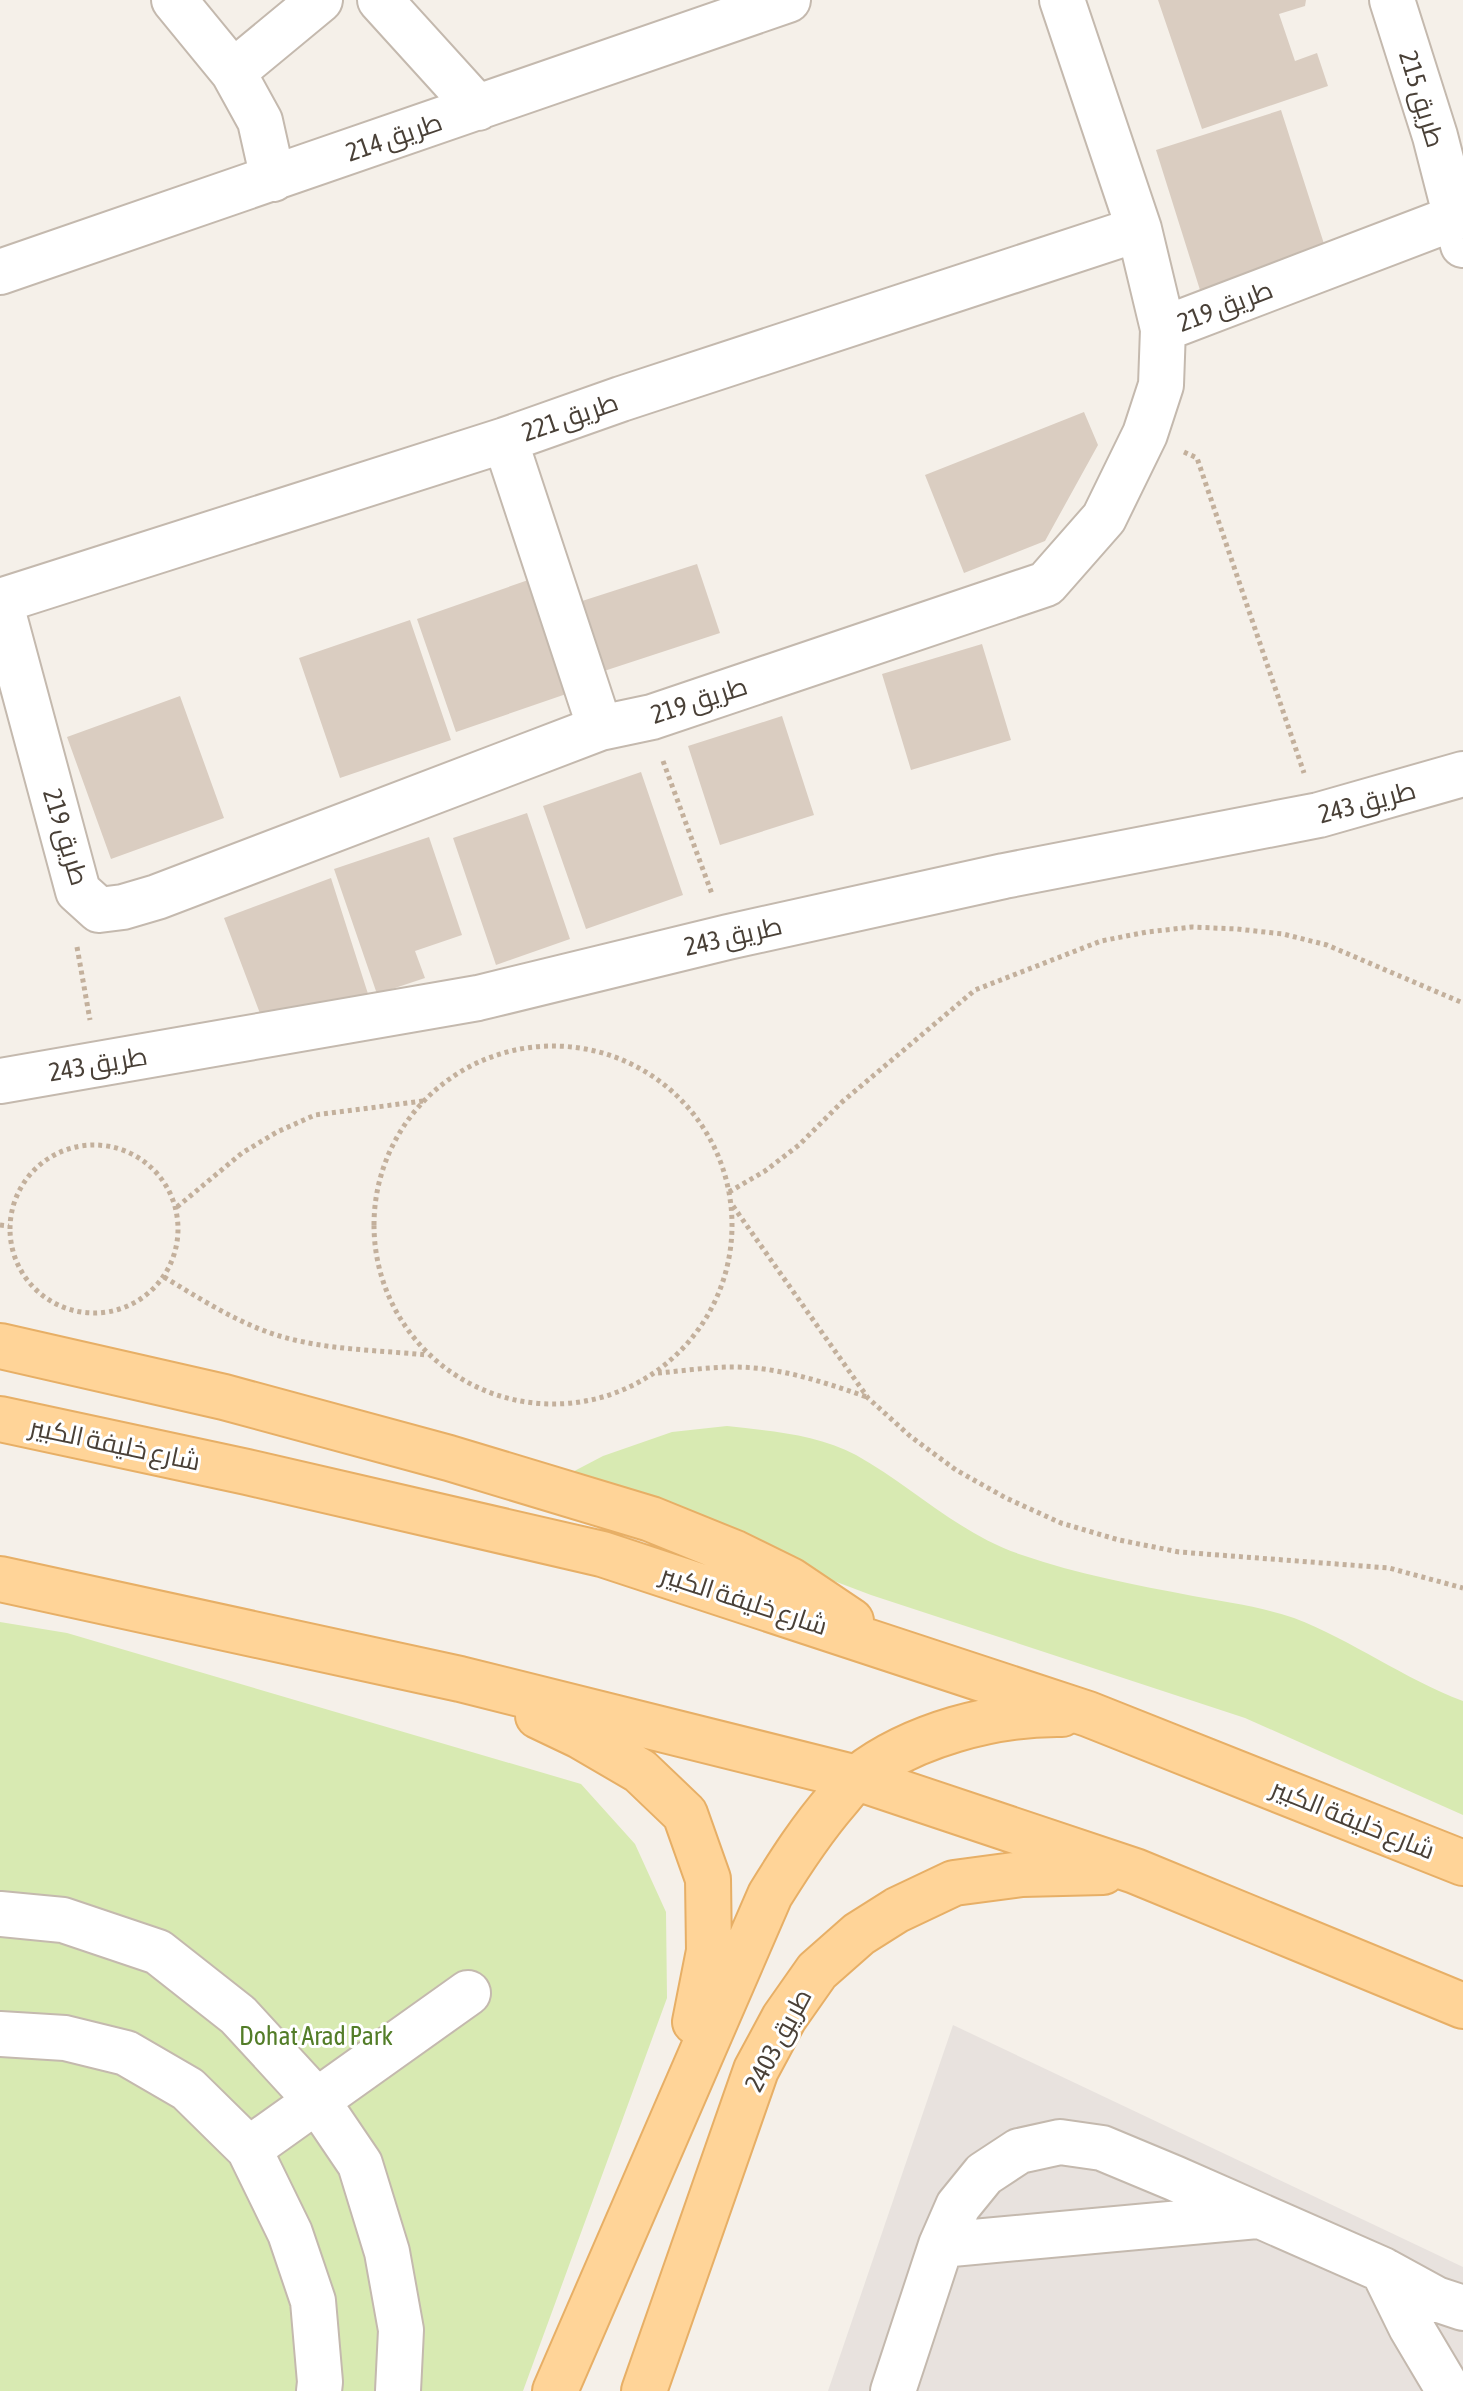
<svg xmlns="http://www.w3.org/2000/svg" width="1463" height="2391" font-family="'Asap Condensed',Cairo,sans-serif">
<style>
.industrial{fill:#e8e2de}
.green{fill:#d8eab2}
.building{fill:#dacdc1}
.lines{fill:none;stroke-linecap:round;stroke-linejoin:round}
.minor-casing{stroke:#c4b9ae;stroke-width:48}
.major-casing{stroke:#e7af66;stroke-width:48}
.path{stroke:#c3b09c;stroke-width:5;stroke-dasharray:4 4;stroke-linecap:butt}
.minor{stroke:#fff;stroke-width:44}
.major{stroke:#ffd498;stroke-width:44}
.labels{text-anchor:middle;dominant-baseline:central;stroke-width:6;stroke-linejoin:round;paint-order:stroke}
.street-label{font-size:26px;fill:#494037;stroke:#fff}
.park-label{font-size:26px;fill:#537d28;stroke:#fff}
</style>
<rect width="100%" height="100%" fill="#f5f0e9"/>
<path class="industrial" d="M953 2025 1463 2267V2391H828Z"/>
<path class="green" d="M727 1426C770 1431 817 1434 856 1455 913 1487 959 1534 1022 1555 1077 1574 1136 1585 1193 1596 1227 1602 1262 1607 1294 1618 1352 1640 1404 1679 1463 1701V1815L1245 1718 871 1595 561 1478 603 1456 672 1432Z
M0 1622 67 1633 581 1784 635 1844 666 1912 667 1998 523 2391H0Z"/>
<path class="building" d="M1158 0H1306L1305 6 1279 14 1295 61 1317 53 1328 86 1202 129Z
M1281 110 1326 250 1200 290 1156 150Z
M1084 412 1098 445 1045 541 964 573 925 475Z
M697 564 720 633 601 672 579 602Z
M534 578 572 692 456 732 417 619Z
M410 620 451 740 340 778 299 658Z
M982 644 1011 740 911 770 882 674Z
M180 696 224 818 111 859 67 737Z
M782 716 814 815 720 845 688 746Z
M641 772 683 895 586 929 543 806Z
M527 813 570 939 496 965 453 838Z
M429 837 462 935 415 951 425 978 377 994 334 869Z
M331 878 369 997 261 1016 224 918Z"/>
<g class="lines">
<g class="minor-casing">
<path id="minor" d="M174 0 233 72 260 121 273 179
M380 0 478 108
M1062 0 1139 229 1163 329 1161 385 1145 434 1104 518 1046 584 652 717 600 728 157 897 123 907 99 910 78 891 0 601 505 440 621 399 1139 229
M1392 0 1435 136 1463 245
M233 72 320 0
M0 272 788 0
M1163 329 1454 218
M505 440 600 728
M0 1081 478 998 728 937 1004 876 1319 815 1463 774
M0 1914 63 1920 158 1952 238 2015 318 2102 360 2164 387 2252 401 2330 398 2391
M0 2034 65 2038 126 2053 188 2089 249 2149 290 2233 313 2301 320 2382 319 2391
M249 2149 468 1993
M941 2245 1257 2216
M1383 2270 1411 2327 1449 2391
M893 2391 941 2245 958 2206 984 2174 1019 2151 1060 2142 1102 2148 1174 2178 1383 2270 1436 2299 1463 2308"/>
</g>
<g class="major-casing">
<path id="major" d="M0 1346 224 1397 449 1458 651 1519 735 1553 790 1580 851 1621
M0 1419 247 1472 602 1554 1088 1714 1463 1863
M0 1579 460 1679 857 1778 1135 1871 1463 2006
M538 1716 580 1736 640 1771 685 1814 708 1879 709 1951 695 2022
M555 2391 770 1895C791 1861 811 1830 837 1800 844 1792 850 1783 858 1777 912 1735 995 1713 1062 1714
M644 2391 756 2070 784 2018 817 1971 859 1934 897 1910 954 1883 1022 1874 1103 1872"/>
</g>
<path class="path" d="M1184 452 1197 458 1304 773
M663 761 712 894
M77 947 90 1020
M374 1225a179 179 0 1 1 358 0a179 179 0 1 1-358 0Z
M10 1229a84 84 0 1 1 168 0a84 84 0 1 1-168 0Z
M729 1192 765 1171 799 1145 842 1102 975 990 1101 941 1147 932 1192 927 1237 929 1283 934 1327 945 1463 1003
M733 1206 868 1398 910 1436 956 1470 1006 1498 1061 1523 1119 1540 1179 1552 1389 1568 1463 1588
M177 1207 242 1153 277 1132 315 1115 423 1101
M0 1225 9 1226
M164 1277C209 1304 251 1332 304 1342 341 1350 388 1351 427 1355
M658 1373C682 1371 708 1367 733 1367 780 1367 823 1382 867 1397"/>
<use href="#minor" class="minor"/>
<use href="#major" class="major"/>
</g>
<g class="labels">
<g class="street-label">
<text transform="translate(1422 99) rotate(73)">طريق 215</text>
<text transform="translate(394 137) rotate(-19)">طريق 214</text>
<text transform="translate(1225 306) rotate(-21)">طريق 219</text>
<text transform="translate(570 417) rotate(-19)">طريق 221</text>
<text transform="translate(699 700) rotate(-18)">طريق 219</text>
<text transform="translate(1367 802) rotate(-15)">طريق 243</text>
<text transform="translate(66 837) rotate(73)">طريق 219</text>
<text transform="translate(733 936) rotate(-13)">طريق 243</text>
<text transform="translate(98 1064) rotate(-10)">طريق 243</text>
<text transform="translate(115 1444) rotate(12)">شارع خليفة الكبير</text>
<text transform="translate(744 1600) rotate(18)">شارع خليفة الكبير</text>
<text transform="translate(1353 1819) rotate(22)">شارع خليفة الكبير</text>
<text transform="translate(778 2040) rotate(-62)">طريق 2403</text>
</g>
<g class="park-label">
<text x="316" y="2036">Dohat Arad Park</text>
</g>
</g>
</svg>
